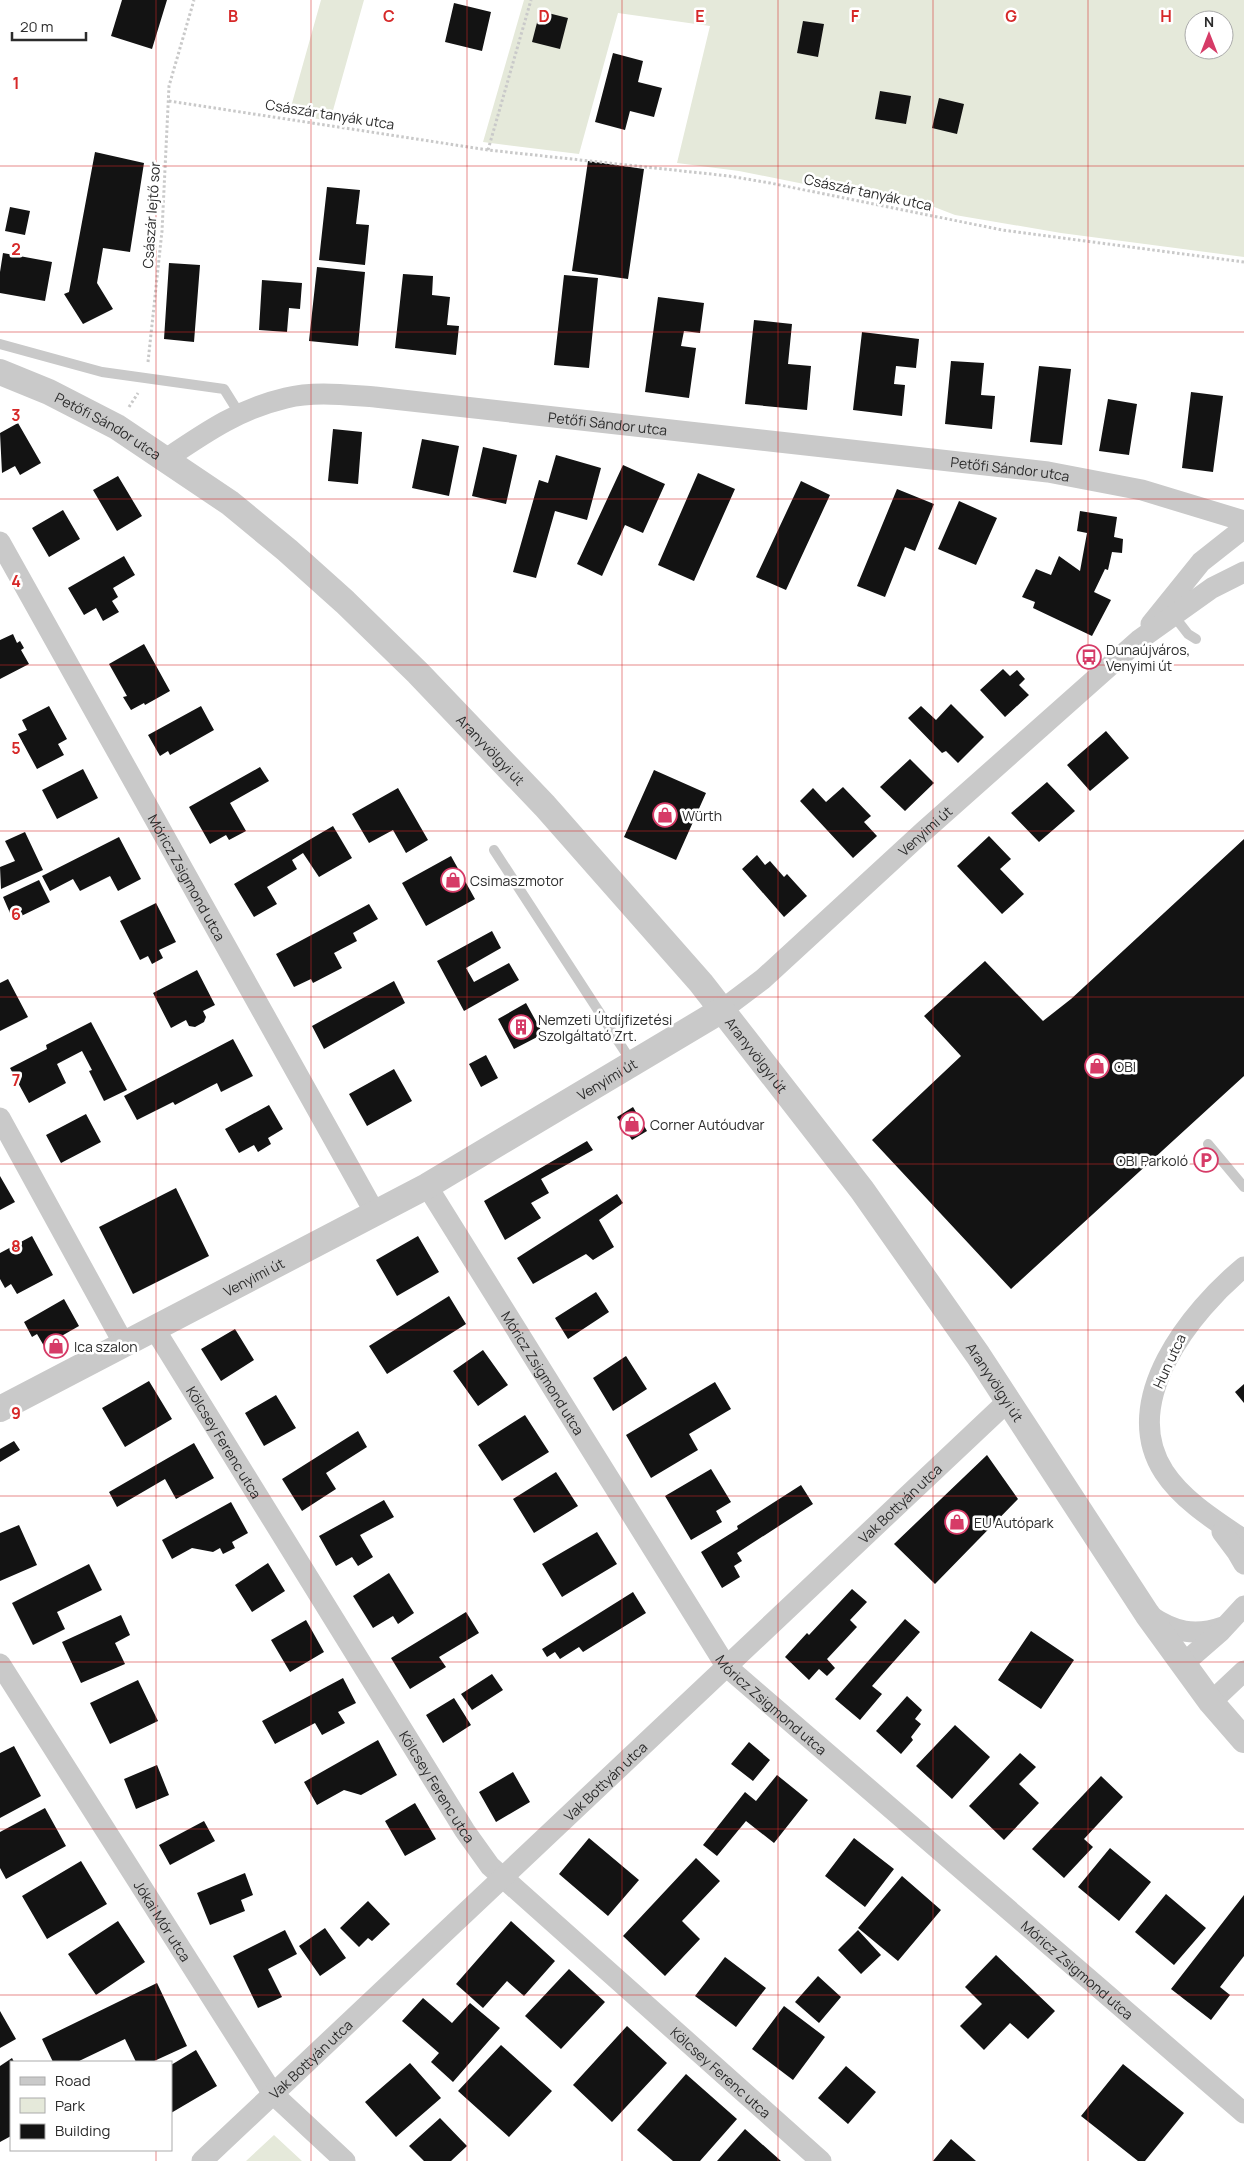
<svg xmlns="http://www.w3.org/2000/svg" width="1244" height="2161" font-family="Manrope,sans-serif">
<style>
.green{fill:#e5e9da;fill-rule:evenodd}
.building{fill:#131313}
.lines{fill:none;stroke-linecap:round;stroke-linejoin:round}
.path{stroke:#c9c9c9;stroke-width:3;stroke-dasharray:2.5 2.5;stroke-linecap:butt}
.service{stroke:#c9c9c9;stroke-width:10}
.minor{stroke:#c9c9c9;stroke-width:21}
.tertiary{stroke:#c9c9c9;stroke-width:26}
.grid{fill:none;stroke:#d62828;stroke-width:1;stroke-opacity:0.55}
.labels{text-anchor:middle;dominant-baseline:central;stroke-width:5;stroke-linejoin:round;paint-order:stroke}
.street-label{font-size:14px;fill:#2c2c2c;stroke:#fff}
.poi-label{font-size:14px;fill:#2c2c2c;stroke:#fff;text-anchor:start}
.grid-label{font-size:16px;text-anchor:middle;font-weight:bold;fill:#d62828;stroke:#fff;stroke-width:5;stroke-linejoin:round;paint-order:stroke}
</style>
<rect width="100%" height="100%" fill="#fff"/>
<path class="green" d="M321 0H364L330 121 289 114Z
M524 0H1244V257L1061 233 955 215 911 198 819 187 739 171 677 163 710 26 618 13 579 154 483 142ZM1194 20H1224V50H1194Z
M274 2135 302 2161H246Z"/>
<path class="building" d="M122 0H167L152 49 111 36Z
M454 3 491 12 482 51 445 42Z
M540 11 568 18 560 49 532 42Z
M803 21 824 24 818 57 797 53Z
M613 53 643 61 638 82 662 88 654 117 630 111 625 130 595 122Z
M880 91 911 96 906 124 875 119Z
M939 98 964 104 957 134 932 128Z
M95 152 144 163 130 252 103 248 97 283 113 309 83 324 64 294 69 292Z
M588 161 644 169 628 279 572 271Z
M327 187 360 190 356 224 369 225 365 265 319 260Z
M10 207 30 211 25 235 5 231Z
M3 253 52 262 45 301 0 293V272Z
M169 263 200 265 194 342 164 339Z
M317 267 365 272 358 346 309 341Z
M403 274 433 276 432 295 450 297 447 325 459 326 456 355 395 348Z
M564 275 598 278 589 368 554 365Z
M262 280 302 283 300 309 289 308 287 332 259 330Z
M658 297 704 303 700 333 684 331 681 346 696 348 689 398 645 392Z
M754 320 792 324 788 364 811 366 807 410 745 404Z
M862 332 919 339 916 368 896 366 894 384 905 385 902 416 853 410Z
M951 361 984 363 981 395 995 396 992 429 945 424Z
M1039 366 1071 369 1062 445 1030 442Z
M1191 392 1223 396 1213 472 1182 468Z
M1108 399 1137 404 1129 455 1099 451Z
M18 423 41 463 20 475 15 466 2 473 0 433Z
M333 429 362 432 358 484 328 481Z
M422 439 459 446 449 496 412 488Z
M483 447 517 455 506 504 472 496Z
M556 455 601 468 587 520 555 511 536 578 513 572 539 480 548 483Z
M623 465 665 484 643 533 625 525 602 576 577 564Z
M698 473 735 489 694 581 658 565Z
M118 476 142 516 117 531 93 490Z
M801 481 830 495 786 590 756 577Z
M897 489 934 504 915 551 905 547 885 597 857 586Z
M959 501 997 518 976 565 938 549Z
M63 510 80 539 49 557 32 528Z
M1080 511 1117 517 1114 537 1123 539 1122 553 1112 552 1108 570 1105 569 1094 592 1111 600 1092 636 1033 608 1035 602 1022 597 1036 569 1051 575 1059 556 1080 571 1087 533 1077 531Z
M124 556 135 575 113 588 118 597 112 601 119 612 103 621 96 608 84 615 68 588Z
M13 634 17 643 20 641 24 648 21 650 29 664 0 679V640Z
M144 644 170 691 145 705 144 703 131 710 123 697 127 696 109 664Z
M1003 669 1010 676 1017 670 1025 679 1019 685 1029 695 1005 717 980 690Z
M951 704 984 737 958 763 946 751 942 753 908 718 921 706 936 720Z
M49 706 67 739 58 744 64 755 37 769 18 734 27 730 22 720Z
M201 706 214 730 170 755 168 751 160 756 148 735Z
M1106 731 1129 758 1090 791 1067 765Z
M910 759 934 783 905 811 880 787Z
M260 767 269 781 230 803 246 831 229 840 226 835 210 844 189 807Z
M83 769 98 798 57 819 42 790Z
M654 770 706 793 676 860 624 837Z
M1047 782 1075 811 1039 842 1011 813Z
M843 787 871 816 864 822 877 836 853 858 800 801 813 788 826 802Z
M398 788 428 840 406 853 393 830 369 843 352 814Z
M333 826 352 858 319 877 303 853 292 860 297 869 267 887 277 904 254 917 234 884Z
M25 832 43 870 1 889 0 867 15 861 5 841Z
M989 836 1011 859 1000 869 1024 894 1002 914 957 866Z
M119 837 141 879 118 891 110 876 80 891 73 879 50 891 42 876Z
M1244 839V1076L1011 1289 872 1140 961 1056 924 1016 985 961 1043 1021 1071 999Z
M757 855 765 865 770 861 784 877 787 874 807 896 784 917 742 869Z
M451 856 475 899 426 926 402 883Z
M39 880 50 902 13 920 3 897Z
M156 903 176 942 159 950 163 958 152 964 148 956 140 960 120 921Z
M369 904 378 919 353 933 357 941 334 953 342 968 313 983 311 979 294 987 276 954Z
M492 931 501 948 466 968 474 982 509 963 519 980 464 1011 437 961Z
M197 970 215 1005 203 1011 206 1017 204 1022 195 1027 189 1026 186 1020 171 1028 153 993Z
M8 979 28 1017 0 1031V983Z
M394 981 405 1003 324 1049 312 1026Z
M526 1003 543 1034 514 1049 498 1019Z
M91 1022 127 1090 104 1101 89 1071 92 1070 82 1051 57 1064 66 1083 29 1103 10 1068 47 1049 46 1045Z
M233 1039 253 1076 221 1092 217 1083 175 1105 173 1102 137 1120 124 1096Z
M486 1055 498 1078 481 1087 469 1064Z
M394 1069 412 1101 367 1126 349 1094Z
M269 1105 283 1129 268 1138 271 1144 258 1152 254 1145 239 1153 225 1129Z
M633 1107 647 1131 632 1140 617 1117Z
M86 1114 101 1142 61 1163 46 1135Z
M587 1141 593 1150 541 1179 549 1193 531 1203 541 1218 505 1240 484 1201Z
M0 1176 15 1202 0 1210Z
M176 1188 209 1256 133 1294 99 1227Z
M617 1194 623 1203 599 1220 614 1247 593 1260 586 1254 533 1284 517 1258Z
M32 1236 53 1275 17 1294 11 1284 5 1288 0 1279V1253Z
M418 1236 439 1272 397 1296 376 1260Z
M596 1292 609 1312 568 1339 555 1318Z
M449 1296 466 1324 387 1374 369 1346Z
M64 1299 79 1326 44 1346 37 1334 32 1337 24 1322Z
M235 1329 254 1360 221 1381 201 1349Z
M483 1350 508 1385 478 1406 453 1371Z
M626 1356 647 1389 613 1411 593 1378Z
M149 1381 172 1419 125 1447 102 1408Z
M715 1382 731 1409 689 1434 698 1450 651 1478 626 1435Z
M1244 1384V1403L1235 1392Z
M276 1395 296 1428 264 1446 245 1413Z
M525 1415 549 1452 502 1481 478 1445Z
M358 1431 367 1447 326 1473 336 1489 302 1511 282 1479Z
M14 1441 20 1450 0 1462V1449Z
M194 1443 214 1478 176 1499 165 1479 117 1507 109 1492Z
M987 1455 1018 1499 935 1584 894 1544Z
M711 1469 731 1502 716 1511 722 1522 691 1540 665 1496Z
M556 1472 578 1506 534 1533 513 1499Z
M801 1485 813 1504 737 1553 742 1561 734 1566 740 1577 722 1588 701 1552 738 1529 737 1526Z
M384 1500 394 1517 360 1535 373 1557 358 1566 352 1557 336 1566 319 1536Z
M231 1502 248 1533 232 1542 235 1548 223 1554 220 1548 213 1552 192 1548 172 1559 162 1540Z
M19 1525 37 1565 0 1581V1533Z
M597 1532 617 1564 562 1597 542 1564Z
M268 1563 285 1591 252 1612 235 1585Z
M89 1564 102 1590 57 1612 65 1629 33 1645 12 1603Z
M389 1573 414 1613 398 1624 393 1616 373 1628 353 1596Z
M852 1589 867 1602 850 1620 857 1627 827 1659 835 1668 827 1676 819 1669 809 1680 785 1657 807 1633 809 1635Z
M633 1592 646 1613 583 1652 579 1647 560 1659 555 1652 547 1657 542 1649Z
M466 1612 479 1633 439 1657 446 1667 410 1689 391 1658Z
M121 1615 130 1635 115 1643 125 1664 81 1683 62 1642Z
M905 1619 920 1632 872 1686 882 1694 860 1720 835 1699Z
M306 1620 324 1652 290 1672 271 1640Z
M1031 1631 1074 1660 1041 1709 998 1680Z
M492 1674 503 1690 472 1710 461 1694Z
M343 1678 356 1703 338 1712 345 1723 322 1735 315 1723 275 1744 262 1721Z
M138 1680 158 1721 110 1744 90 1703Z
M907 1696 922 1710 915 1719 921 1724 911 1737 913 1740 901 1754 876 1731Z
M454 1698 471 1725 443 1743 426 1715Z
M955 1725 990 1757 952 1799 916 1766Z
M378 1740 397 1775 361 1795 344 1790 317 1805 304 1782Z
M749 1742 770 1760 753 1781 731 1764Z
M14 1746 41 1796 0 1818V1753Z
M1020 1753 1036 1767 1019 1784 1039 1803 1004 1840 969 1806Z
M157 1765 169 1795 136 1809 124 1779Z
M513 1772 530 1802 496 1822 479 1792Z
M777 1775 808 1800 774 1843 746 1821 717 1856 703 1845 745 1792 756 1801Z
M1101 1776 1123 1797 1084 1839 1093 1847 1064 1878 1032 1849Z
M415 1803 436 1839 405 1856 385 1821Z
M45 1808 66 1846 6 1879 0 1868V1832Z
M204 1821 215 1841 170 1865 159 1845Z
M589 1838 639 1880 608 1916 559 1874Z
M854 1838 894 1869 865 1907 825 1876Z
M1110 1848 1151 1882 1119 1921 1078 1887Z
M696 1858 720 1881 682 1921 700 1939 665 1976 623 1936Z
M81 1861 107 1904 47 1939 22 1896Z
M245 1873 253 1895 241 1900 245 1911 210 1925 197 1893Z
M902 1876 941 1910 898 1961 858 1928Z
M1166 1894 1206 1928 1174 1965 1135 1932Z
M1244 1895V1956L1220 1987 1230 1995 1211 2020 1171 1989Z
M368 1901 390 1924 372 1941 368 1938 359 1947 340 1928Z
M118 1921 145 1962 96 1995 68 1954Z
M511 1921 555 1961 524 1996 507 1981 483 2008 456 1984Z
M325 1928 346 1958 320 1976 299 1946Z
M285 1930 297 1954 268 1969 282 1997 258 2008 233 1956Z
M858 1930 881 1955 861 1974 838 1950Z
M996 1955 1055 2011 1028 2039 1010 2023 984 2050 960 2026 982 2004 965 1987Z
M725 1957 766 1988 736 2027 695 1996Z
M569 1969 605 2002 561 2049 525 2016Z
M818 1976 841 1997 819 2023 795 2002Z
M157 1983 187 2046 152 2062H136L125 2039 77 2062H53L42 2039Z
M423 1998 452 2023 470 2003 500 2028 453 2082 431 2062 439 2053 402 2021Z
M784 2006 825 2037 793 2080 752 2049Z
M0 2011 16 2039 0 2048Z
M627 2026 667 2063 612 2122 573 2085Z
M501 2045 552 2091 509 2137 458 2091Z
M196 2050 217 2086 171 2113V2065Z
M12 2058 14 2062H11V2136L0 2142V2066Z
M410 2063 441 2098 396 2137 365 2102Z
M1123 2064 1184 2113 1145 2161H1138L1081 2116Z
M846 2066 876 2092 848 2124 818 2098Z
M686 2074 737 2119 700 2161H673L637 2130Z
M440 2118 467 2146 451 2161H424L409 2146Z
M745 2129 781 2161H717Z
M951 2139 976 2161H933Z"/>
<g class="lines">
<path class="path" d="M169 101 488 150 729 176 770 183 1002 230 1244 262
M488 150 531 0
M148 362 162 231 169 86 194 0
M129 407 138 393"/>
<path class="service" d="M0 344 102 372 224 389 239 413
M1174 616 1188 634 1196 639
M494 850 633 1064
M1208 1144 1244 1187"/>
<g class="minor">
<path id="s1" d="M166 459C206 432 239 409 286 398 314 391 346 395 375 397L1048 472 1142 490 1244 521"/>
<path id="s2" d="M0 542 375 1213"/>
<path d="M1151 624 1201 562 1244 528"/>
<path id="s3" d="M722 1010 763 979 924 831 1139 640 1212 588 1244 572"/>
<path d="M0 1118 124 1344"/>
<path id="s4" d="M427 1186 726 1666 1244 2113"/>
<path d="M1244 1267C1191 1311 1118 1401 1164 1472 1183 1501 1216 1521 1244 1540"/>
<path id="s5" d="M154 1328 465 1831 490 1866 821 2161"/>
<path d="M1222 1532 1237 1552 1244 1564"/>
<path d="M1149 1615C1174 1632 1194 1637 1223 1627"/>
<path id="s6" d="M0 1664 273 2094 345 2161"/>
<path d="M1183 1664 1221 1631 1244 1606"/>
<path d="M1211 1702 1244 1671"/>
<path id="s7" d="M202 2161 1008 1401"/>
</g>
<g class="tertiary">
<path id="s8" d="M0 372 49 392 117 427 230 503 287 550 345 602 418 673 545 806 701 983 862 1190 978 1355 1147 1614 1211 1702 1244 1740"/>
<path id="s9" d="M0 1409 427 1186 722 1010"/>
</g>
</g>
<path class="grid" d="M156 0V2062M311 0V2161M467 0V2161M622 0V2161M778 0V2161M933 0V2161M1088 0V2161M0 166H1244M0 332H1244M0 499H1244M0 665H1244M0 831H1244M0 997H1244M0 1164H1244M0 1330H1244M0 1496H1244M0 1662H1244M0 1829H1244M0 1995H1244M156 2150V2161"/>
<defs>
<g id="bus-ring" transform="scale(1.25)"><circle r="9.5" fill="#fff" stroke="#d63b67" stroke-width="1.5"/><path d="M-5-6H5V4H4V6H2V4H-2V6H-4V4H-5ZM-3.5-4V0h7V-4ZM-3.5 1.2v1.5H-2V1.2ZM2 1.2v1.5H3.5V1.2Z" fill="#d63b67"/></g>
<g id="shop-ring" transform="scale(1.25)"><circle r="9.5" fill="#fff" stroke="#d63b67" stroke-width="1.5"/><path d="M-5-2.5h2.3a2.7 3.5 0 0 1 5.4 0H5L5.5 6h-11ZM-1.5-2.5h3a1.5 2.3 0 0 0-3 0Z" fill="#d63b67"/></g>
<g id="building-ring" transform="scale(1.25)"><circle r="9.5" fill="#fff" stroke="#d63b67" stroke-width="1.5"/><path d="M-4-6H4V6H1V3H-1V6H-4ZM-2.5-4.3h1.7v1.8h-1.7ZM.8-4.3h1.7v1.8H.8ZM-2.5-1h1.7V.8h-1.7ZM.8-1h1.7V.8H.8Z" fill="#d63b67"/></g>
<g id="parking-ring" transform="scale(1.25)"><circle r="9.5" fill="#fff" stroke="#d63b67" stroke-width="1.5"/><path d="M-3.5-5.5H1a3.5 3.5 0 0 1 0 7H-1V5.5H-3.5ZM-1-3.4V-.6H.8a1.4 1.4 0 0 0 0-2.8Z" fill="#d63b67"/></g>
</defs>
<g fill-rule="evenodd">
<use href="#bus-ring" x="1089" y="657"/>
<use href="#shop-ring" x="665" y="815"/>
<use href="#shop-ring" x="453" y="880"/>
<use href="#building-ring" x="521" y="1027"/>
<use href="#shop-ring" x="1097" y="1066"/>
<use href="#shop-ring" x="632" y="1124"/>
<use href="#parking-ring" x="1206" y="1160"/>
<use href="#shop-ring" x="56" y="1346"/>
<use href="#shop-ring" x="957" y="1522"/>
</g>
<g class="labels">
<g class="street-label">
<text transform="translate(330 114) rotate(9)">Császár tanyák utca</text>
<text transform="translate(868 192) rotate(12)">Császár tanyák utca</text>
<text transform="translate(151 215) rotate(-86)">Császár lejtő sor</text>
<text stroke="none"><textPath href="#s1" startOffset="459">Petőfi Sándor utca</textPath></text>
<text stroke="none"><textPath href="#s8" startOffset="121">Petőfi Sándor utca</textPath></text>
<text stroke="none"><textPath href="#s1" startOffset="864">Petőfi Sándor utca</textPath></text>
<text stroke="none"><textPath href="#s8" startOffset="625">Aranyvölgyi út</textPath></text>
<text stroke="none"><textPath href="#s3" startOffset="271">Venyimi út</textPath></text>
<text stroke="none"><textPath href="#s2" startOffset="384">Móricz Zsigmond utca</textPath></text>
<text stroke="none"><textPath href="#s8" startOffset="1030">Aranyvölgyi út</textPath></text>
<text stroke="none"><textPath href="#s9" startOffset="691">Venyimi út</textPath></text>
<text stroke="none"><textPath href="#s9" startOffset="286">Venyimi út</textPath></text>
<text transform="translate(1169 1361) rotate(-65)">Hun utca</text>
<text stroke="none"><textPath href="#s4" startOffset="220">Móricz Zsigmond utca</textPath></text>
<text stroke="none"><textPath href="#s8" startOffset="1435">Aranyvölgyi út</textPath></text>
<text stroke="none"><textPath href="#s5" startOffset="134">Kölcsey Ferenc utca</textPath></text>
<text stroke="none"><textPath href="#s7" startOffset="959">Vak Bottyán utca</textPath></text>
<text stroke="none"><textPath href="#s4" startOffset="625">Móricz Zsigmond utca</textPath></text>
<text stroke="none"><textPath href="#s7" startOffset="554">Vak Bottyán utca</textPath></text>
<text stroke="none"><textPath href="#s5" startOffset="539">Kölcsey Ferenc utca</textPath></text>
<text stroke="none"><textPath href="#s6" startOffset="304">Jókai Mór utca</textPath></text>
<text stroke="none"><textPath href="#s4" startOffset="1030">Móricz Zsigmond utca</textPath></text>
<text stroke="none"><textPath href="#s7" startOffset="149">Vak Bottyán utca</textPath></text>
<text stroke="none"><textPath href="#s5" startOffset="944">Kölcsey Ferenc utca</textPath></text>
</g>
<g class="poi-label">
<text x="1106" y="649">Dunaújváros,<tspan x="1106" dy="16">Venyimi út</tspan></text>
<text x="682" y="815">Würth</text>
<text x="470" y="880">Csimaszmotor</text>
<text x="538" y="1019">Nemzeti Útdíjfizetési<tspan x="538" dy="16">Szolgáltató Zrt.</tspan></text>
<text x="1114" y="1066">OBI</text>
<text x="650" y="1124">Corner Autóudvar</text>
<text x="1188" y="1160" text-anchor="end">OBI Parkoló</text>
<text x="74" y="1346">Ica szalon</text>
<text x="974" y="1522">EU Autópark</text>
</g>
</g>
<g class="grid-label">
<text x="233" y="22">B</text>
<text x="389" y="22">C</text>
<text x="544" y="22">D</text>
<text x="700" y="22">E</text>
<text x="855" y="22">F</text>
<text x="1011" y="22">G</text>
<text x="1166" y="22">H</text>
<text x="16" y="89">1</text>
<text x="16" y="255">2</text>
<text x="16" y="421">3</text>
<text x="16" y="587">4</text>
<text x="16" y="754">5</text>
<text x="16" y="920">6</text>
<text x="16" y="1086">7</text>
<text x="16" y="1252">8</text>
<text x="16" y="1419">9</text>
</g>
<rect x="10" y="2061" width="162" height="90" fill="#ffffff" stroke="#ababab"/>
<rect x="20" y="2077" width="25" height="8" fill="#c9c9c9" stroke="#ababab"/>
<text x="55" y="2086" font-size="15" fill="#2c2c2c">Road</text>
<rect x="20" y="2098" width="25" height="15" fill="#e5e9da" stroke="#ababab"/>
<text x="55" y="2111" font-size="15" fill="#2c2c2c">Park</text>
<rect x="20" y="2124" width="25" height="15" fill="#131313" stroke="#ababab"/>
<text x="55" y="2136" font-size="15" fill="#2c2c2c">Building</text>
<g transform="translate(1209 35)"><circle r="24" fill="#ffffff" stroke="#ababab"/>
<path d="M0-4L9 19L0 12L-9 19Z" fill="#d63b67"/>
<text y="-8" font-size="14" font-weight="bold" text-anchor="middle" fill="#2c2c2c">N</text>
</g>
<path d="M12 32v8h74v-8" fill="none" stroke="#2c2c2c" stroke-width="2.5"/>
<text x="20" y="32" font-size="15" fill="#2c2c2c" stroke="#ffffff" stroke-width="4" paint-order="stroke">20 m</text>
</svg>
